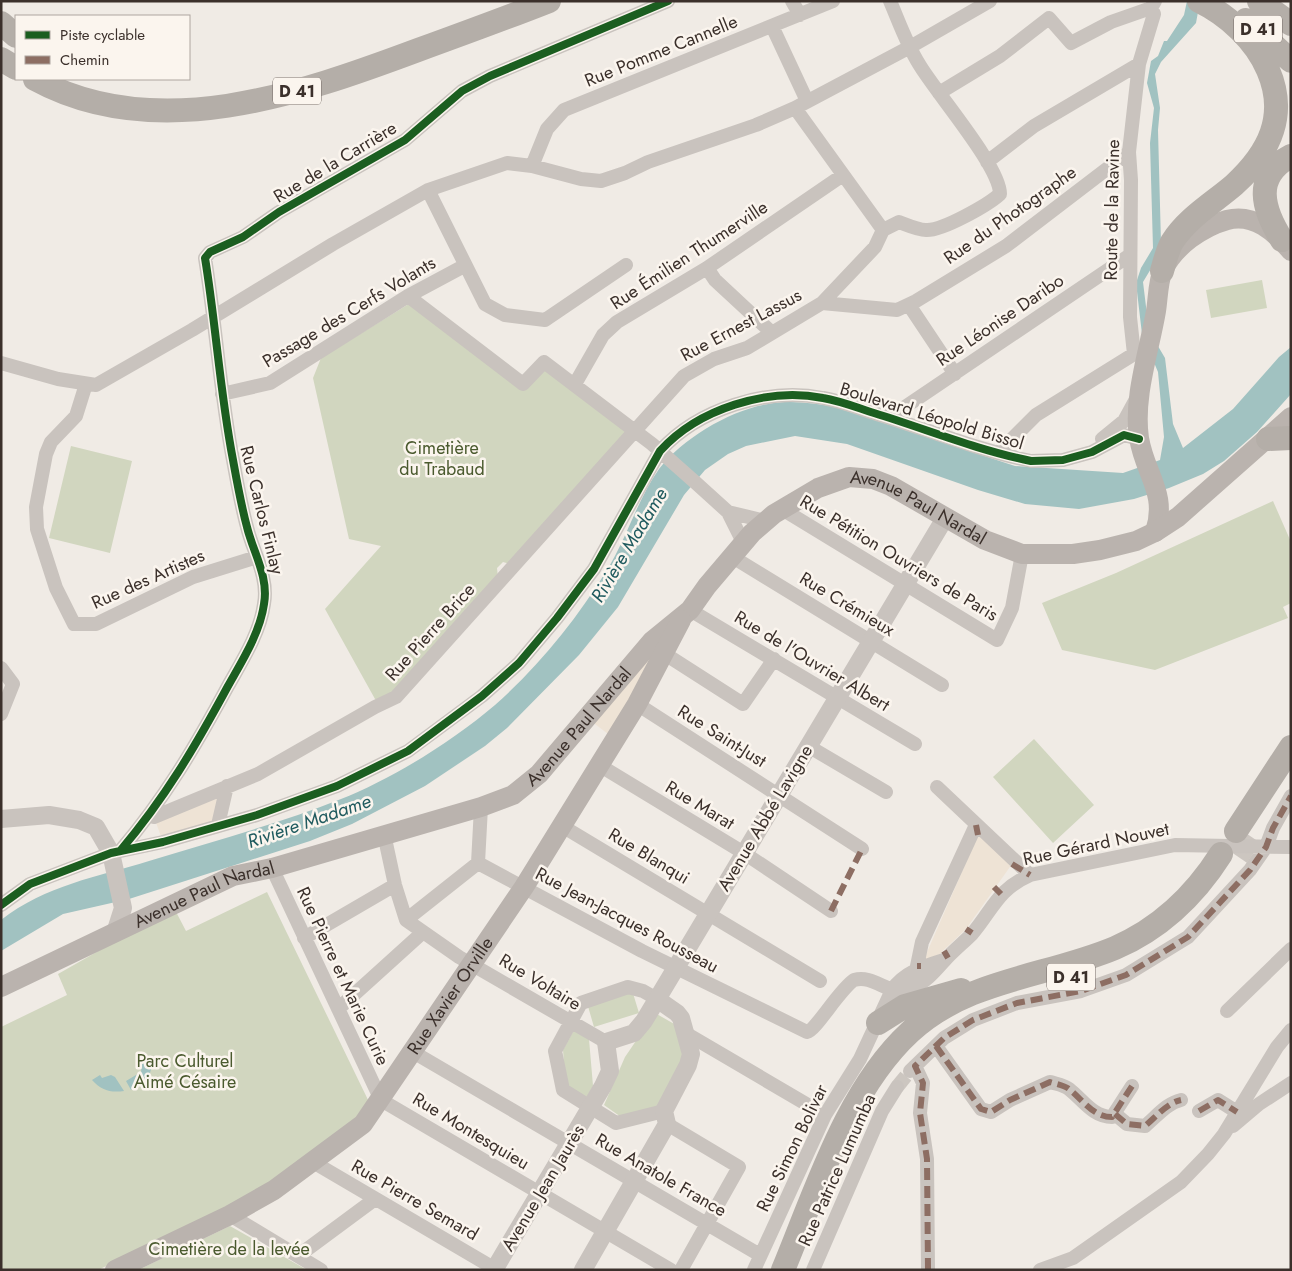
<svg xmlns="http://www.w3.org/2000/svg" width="1292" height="1271" font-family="Jost,sans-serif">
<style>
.green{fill:#d1d6bf}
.plaza{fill:#eee3d5}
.water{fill:#a1c2c1}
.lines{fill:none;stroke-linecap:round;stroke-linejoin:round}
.minor-tunnel{stroke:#ccc6c0;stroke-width:14;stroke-dasharray:14 7;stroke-linecap:butt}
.trunk-tunnel{stroke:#ccc6c0;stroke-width:24;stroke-dasharray:24 12;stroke-linecap:butt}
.minor{stroke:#c9c3be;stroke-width:14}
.tertiary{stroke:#c9c3be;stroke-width:18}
.secondary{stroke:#bab3ae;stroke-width:20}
.trunk{stroke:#b4aea8;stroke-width:24}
.quiet{stroke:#8d6e63;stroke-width:6;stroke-dasharray:12 6;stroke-linecap:butt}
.cycleway-casing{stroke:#fbf5ee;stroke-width:11}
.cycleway{stroke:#1b5e20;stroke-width:8}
.labels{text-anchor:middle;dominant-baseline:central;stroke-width:5;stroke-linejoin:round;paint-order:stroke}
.shield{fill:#fbf5ee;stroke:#756b66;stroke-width:1}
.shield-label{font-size:16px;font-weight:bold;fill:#3b302b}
.street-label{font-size:18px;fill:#3b302b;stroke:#fbf5ee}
.park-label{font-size:18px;fill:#4a5a2e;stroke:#fbf5ee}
.water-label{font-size:19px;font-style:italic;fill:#1f5a5e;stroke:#fbf5ee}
</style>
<rect width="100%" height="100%" fill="#f0ebe5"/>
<path class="green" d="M1262 280 1267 308 1211 318 1206 290Z
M412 302 524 388 544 367 628 432 510 564 503 562 497 568 498 578 392 694 381 700 375 699 325 609 381 546 349 539 313 378 321 358Z
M71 446 132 461 110 553 49 538Z
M1273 501 1291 542V603L1283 607 1288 618 1155 670 1062 650 1042 603 1116 573Z
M1034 739 1094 805 1053 843 993 777Z
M267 892 371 1106 275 1181 226 1208 98 1270H1V1027L67 995 58 974 174 908 186 931Z
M632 990 639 1013 594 1027 587 1003Z
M655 1013 676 1025 686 1053 658 1106 621 1117 604 1105 625 1057Z
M574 1030 589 1039 593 1086 585 1100 566 1089 563 1050Z
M230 1226 307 1270H138Z"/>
<path class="plaza" d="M651 645 661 653 612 737 591 721Z
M227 786 218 825 163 842 154 817Z
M978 835 1012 864 966 929 928 965 921 966Z"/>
<path class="water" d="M1187 1H1200L1196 23 1161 62 1155 74 1160 108 1158 130 1161 243 1158 257 1143 282 1149 331 1165 358 1173 424 1183 448 1233 409 1279 357 1291 347V394L1257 432 1224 461 1203 474 1169 488 1134 499 1079 509 1025 504 978 490 847 444 795 436 746 446 728 454 705 470 684 495 618 607 579 655 507 728 485 746 425 786 352 824 310 841 129 899 63 914 1 951V920C46 885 97 877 149 861 213 841 279 824 341 799 392 779 453 741 495 705 539 666 576 620 607 570 627 538 637 500 659 469 682 439 730 410 768 404 789 400 814 403 835 407L1015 466 1123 473 1160 460 1164 437 1158 372 1142 334 1136 283 1141 268 1153 248 1150 143 1154 108 1147 83 1151 61 1158 56 1164 41H1167L1184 15Z
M151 1058C154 1074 145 1084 131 1090L126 1081 141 1072 142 1062Z
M100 1075 102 1078 111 1075 115 1077 124 1091C110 1093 101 1090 92 1080Z"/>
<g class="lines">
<path class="minor-tunnel" d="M897 1087 910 1071"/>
<path class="trunk-tunnel" d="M1237 856 1252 834"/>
<path class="minor" d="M792 1 800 15
M772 26 807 101
M939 93 1000 56 1049 18 1071 43 1111 22 1151 8
M795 108 883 230
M987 162 1034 126 1139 64
M532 166 547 129 564 110 833 1
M428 190 485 304 505 315 545 320 626 265
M883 230 899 222C907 225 918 230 926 230 942 231 988 205 1000 194 1000 166 936 93 919 64 907 45 899 22 890 1
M707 268 715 280 771 332
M408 296 523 384 544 362 652 444 696 483 728 512 743 542
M822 303 897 310 916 301 1006 246 1129 152
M909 305 955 374
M1 363 58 379 96 385 192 330 333 244 428 190 507 163 532 166 581 179 601 181 625 173 648 162 756 125 795 108 910 47 990 1
M86 384 76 416 51 442 46 454 36 507 37 529 56 588 74 624H96L193 577 257 557
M575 384 603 335 617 322 707 268 843 175
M222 394 270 383 408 296 464 266
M892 418 899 411 1130 255
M1102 439 1124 421 1136 399
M998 453 1036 415 1134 354 1130 317 1131 180 1129 152 1139 64 1154 14 1151 8 1155 1
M782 509 997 640 1012 608 1022 554
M728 512 765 521
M731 556 942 685
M690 610 915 744
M659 647 665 654 743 704 774 659
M1 668 13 684 1 714
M637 704 862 849
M808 746 886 792
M599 765 744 853 831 911
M937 787 1030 875
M481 807 478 863 642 951 807 1032C816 1030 839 990 854 980 876 974 890 999 912 988 926 982 935 971 944 961 953 951 963 943 972 934 993 909 998 889 1030 875L1175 845 1291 847
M151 815 154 817 258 774 375 707 396 697 684 376 714 359 747 348 822 303 875 247 883 230
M218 825 227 786
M562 826 820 981
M384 834 395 885 406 920 459 957 606 1042
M120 851C165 798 195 747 228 686 242 661 260 633 264 604 269 577 253 552 247 527 241 505 237 482 233 460 220 393 216 325 205 258L210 252 243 237 279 212 405 140 462 91 490 76 668 1
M272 868 381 1100 671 1270
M1 905 30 884 111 853 163 842 257 815 337 786 408 751 482 696 519 663 557 618 594 569 660 451C698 409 767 387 823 398 841 401 858 408 874 413 926 429 977 450 1031 461L1063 460 1092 452 1124 435 1139 439
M406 920 478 863
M304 938 395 885
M922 976 917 966 922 942 976 825
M657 999 643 991 628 987 581 1003 555 1051 563 1090 616 1123 664 1111
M338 1009 422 933
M1227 1011 1291 949
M687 1034 825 1115
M936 1046 981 1109 991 1112 1010 1100 1050 1082C1056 1084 1064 1085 1069 1089 1083 1100 1093 1117 1112 1117L1132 1086
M413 1052 760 1255
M915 1066 923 1083 920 1113 927 1159 928 1270
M910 1071 944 1038 973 1020 1017 1003 1081 991 1126 975 1188 937 1250 870 1266 847 1273 828 1291 796
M1199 1111 1218 1100 1237 1112
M1115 1114 1127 1124 1145 1126C1157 1116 1167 1103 1181 1100
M667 1124 739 1167 681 1270
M1233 1126 1259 1104 1291 1083
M313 1162 497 1270
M230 1215 321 1270
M298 1256 375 1199
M754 1270 825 1115 860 1059 892 990C904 972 925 966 944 960
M813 1270 882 1111 897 1087
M1040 1270 1073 1258 1181 1182 1208 1154 1224 1134 1277 1047 1291 1030"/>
<path class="tertiary" d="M1 819 49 815 79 820 96 827 111 853 123 908 115 933
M494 1270 603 1086 610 1071 606 1042 634 1033 644 1021 945 518
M583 1270 667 1124 664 1111 688 1065 691 1054 681 1018 677 1013 657 999"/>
<g class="secondary">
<path d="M1155 532C1168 493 1145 475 1139 438 1133 397 1149 352 1156 311 1158 299 1158 281 1163 270 1175 246 1202 227 1227 220 1254 213 1275 232 1291 251"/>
<path id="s1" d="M1 987 233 876 272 868 481 807 513 795 539 774 652 641 690 610 707 586 752 533 774 514 818 488 849 477 873 479 891 486 985 540 1022 554H1073L1100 550 1136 541 1155 532 1178 517 1291 417"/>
<path id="s2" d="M115 1270 230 1215 274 1190 363 1124 524 887 637 704 681 620"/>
</g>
<path class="trunk" d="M1259 1 1291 24
M1246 20 1291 61
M1 23 16 36
M1 59 16 68
M35 79C156 145 300 94 418 50 462 34 506 18 549 1
M1282 240C1263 210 1252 176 1291 156
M1162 271C1165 261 1167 251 1172 242 1187 218 1213 203 1234 185 1269 153 1288 116 1268 70 1256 41 1228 15 1199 1
M1268 439 1291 438
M1236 831 1291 747
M878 1023 905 1006 961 990
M783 1270C816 1191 847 1090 910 1032 967 979 1046 977 1115 948 1159 929 1195 895 1221 854"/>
<path class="quiet" d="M976 825 978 835
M1012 864 1030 875
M994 887 1001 894
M831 911 862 849
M966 929 972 933
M944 951 948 958
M917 966H921
M936 1046 981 1109 991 1112 1010 1100 1050 1082C1056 1084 1064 1085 1069 1089 1083 1100 1093 1117 1112 1117L1132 1086
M1199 1111 1218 1100 1237 1112
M1115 1114 1127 1124 1145 1126C1157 1116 1167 1103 1181 1100
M928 1270 927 1159 920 1113 923 1083 915 1066 944 1038 973 1020 1017 1003 1081 991 1126 975 1188 937 1250 870 1266 847 1273 828 1291 796"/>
<g class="cycleway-casing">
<path id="cycleway" d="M120 851C165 798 195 747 228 686 242 661 260 633 264 604 269 577 253 552 247 527 241 505 237 482 233 460 220 393 216 325 205 258L210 252 243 237 279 212 405 140 462 91 490 76 668 1
M1 905 30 884 111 853 163 842 257 815 337 786 408 751 482 696 519 663 557 618 594 569 660 451C698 409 767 387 823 398 841 401 858 408 874 413 926 429 977 450 1031 461L1063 460 1092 452 1124 435 1139 439"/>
</g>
<use href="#cycleway" class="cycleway"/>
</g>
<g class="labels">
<g class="shield">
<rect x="1234" y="15.5" width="48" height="27" rx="4"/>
<rect x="273" y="77.5" width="48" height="27" rx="4"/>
<rect x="1047" y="963.5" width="48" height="27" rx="4"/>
</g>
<g class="shield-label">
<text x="1258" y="29">D 41</text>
<text x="297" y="91">D 41</text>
<text x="1071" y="977">D 41</text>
</g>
<g class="street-label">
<text transform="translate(661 51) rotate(-22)">Rue Pomme Cannelle</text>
<text transform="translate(335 162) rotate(-31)">Rue de la Carrière</text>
<text transform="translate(1112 210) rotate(-89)">Route de la Ravine</text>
<text transform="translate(1010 215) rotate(-35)">Rue du Photographe</text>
<text transform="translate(689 255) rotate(-33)">Rue Émilien Thumerville</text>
<text transform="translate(349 312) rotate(-31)">Passage des Cerfs Volants</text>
<text transform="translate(1000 320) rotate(-34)">Rue Léonise Daribo</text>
<text transform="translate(741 325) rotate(-28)">Rue Ernest Lassus</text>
<text transform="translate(932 416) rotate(17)">Boulevard Léopold Bissol</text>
<text transform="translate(262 510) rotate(76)">Rue Carlos Finlay</text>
<text stroke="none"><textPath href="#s1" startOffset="1094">Avenue Paul Nardal</textPath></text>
<text transform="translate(899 558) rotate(31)">Rue Pétition Ouvriers de Paris</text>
<text transform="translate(148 579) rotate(-24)">Rue des Artistes</text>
<text transform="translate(847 604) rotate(31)">Rue Crémieux</text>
<text transform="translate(430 632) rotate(-48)">Rue Pierre Brice</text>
<text transform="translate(812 661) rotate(31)">Rue de l'Ouvrier Albert</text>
<text stroke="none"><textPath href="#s1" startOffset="644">Avenue Paul Nardal</textPath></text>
<text transform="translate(722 736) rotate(32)">Rue Saint-Just</text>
<text transform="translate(700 805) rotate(31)">Rue Marat</text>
<text transform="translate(765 818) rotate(-59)">Avenue Abbé Lavigne</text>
<text transform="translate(1096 844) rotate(-12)">Rue Gérard Nouvet</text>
<text transform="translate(649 856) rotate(31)">Rue Blanqui</text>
<text stroke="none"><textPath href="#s1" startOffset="224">Avenue Paul Nardal</textPath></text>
<text transform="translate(627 920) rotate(28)">Rue Jean-Jacques Rousseau</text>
<text transform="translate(343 976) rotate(65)">Rue Pierre et Marie Curie</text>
<text transform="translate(540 982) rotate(31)">Rue Voltaire</text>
<text stroke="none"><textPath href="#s2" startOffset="444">Rue Xavier Orville</textPath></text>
<text transform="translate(471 1131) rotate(31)">Rue Montesquieu</text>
<text transform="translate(792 1148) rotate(-64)">Rue Simon Bolivar</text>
<text transform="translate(837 1170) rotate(-66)">Rue Patrice Lumumba</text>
<text transform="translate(661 1175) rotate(30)">Rue Anatole France</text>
<text transform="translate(543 1188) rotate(-59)">Avenue Jean Jaurès</text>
<text transform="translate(415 1200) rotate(30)">Rue Pierre Semard</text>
</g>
<g class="park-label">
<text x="442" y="448">Cimetière<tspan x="442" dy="21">du Trabaud</tspan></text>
<text x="185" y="1061">Parc Culturel<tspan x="185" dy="21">Aimé Césaire</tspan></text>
<text x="229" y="1249">Cimetière de la levée</text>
</g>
<g class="water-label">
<text transform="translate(629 545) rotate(-59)">Rivière Madame</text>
<text transform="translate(309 821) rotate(-19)">Rivière Madame</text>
</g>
</g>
<rect width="1292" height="1271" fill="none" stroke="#3b302b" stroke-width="5"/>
<rect x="15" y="15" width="175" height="65" fill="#fbf5ee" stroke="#aea6a0"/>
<rect x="25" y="31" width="25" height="8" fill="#1b5e20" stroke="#aea6a0"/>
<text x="60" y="40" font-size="15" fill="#3b302b">Piste cyclable</text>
<rect x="25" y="56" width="25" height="8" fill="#8d6e63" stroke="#aea6a0"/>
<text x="60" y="65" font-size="15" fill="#3b302b">Chemin</text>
</svg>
